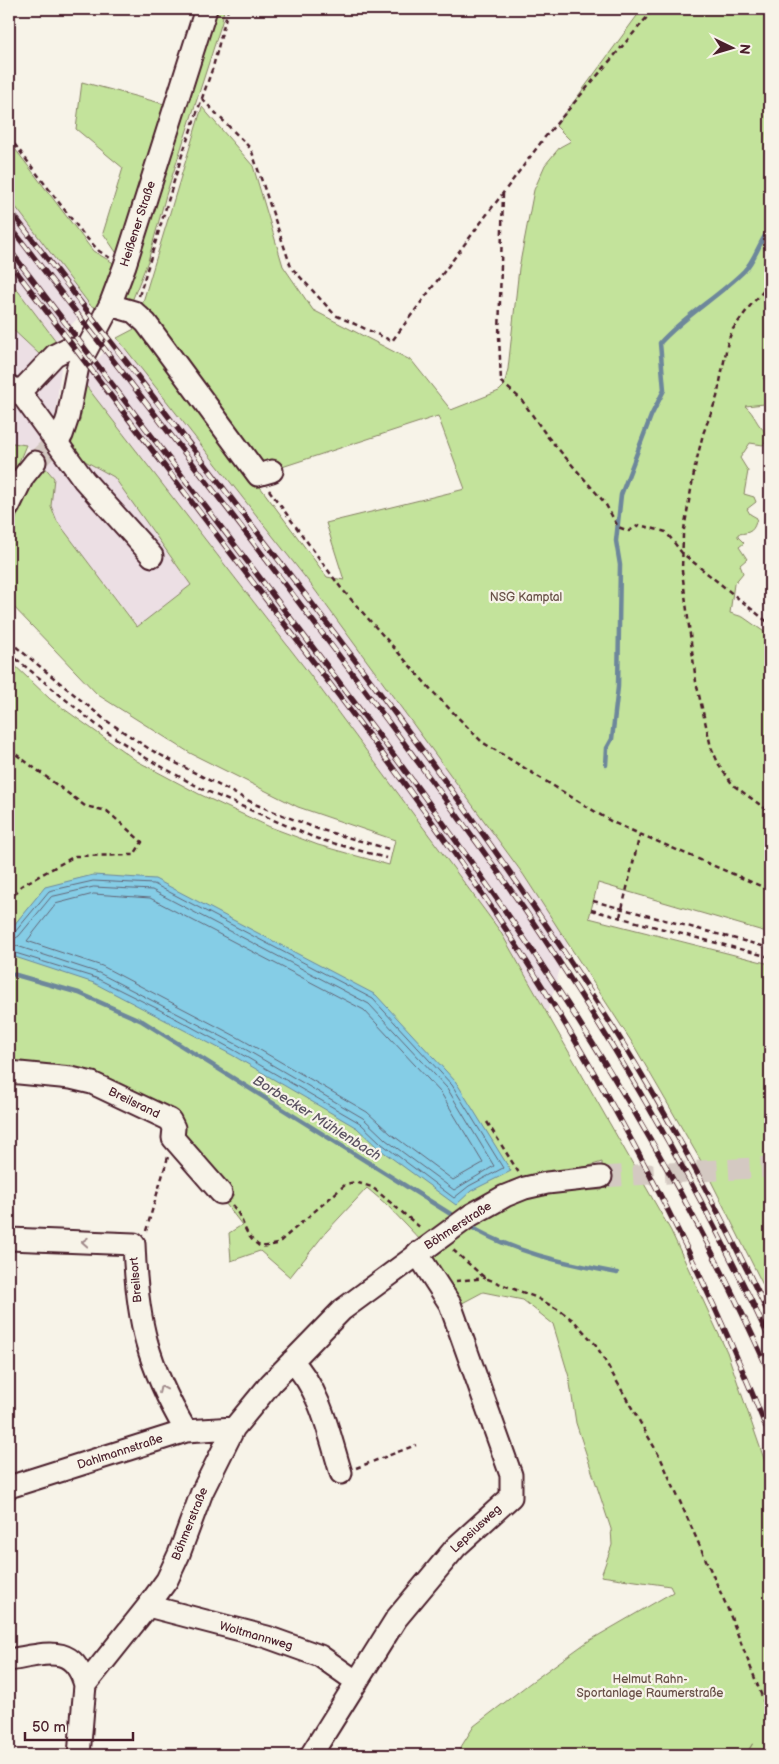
<svg xmlns="http://www.w3.org/2000/svg" width="779" height="1764" font-family="'Balsamiq Sans',sans-serif">
<style>
.built{fill:#ecdfe4}
.green{fill:#c3e39b;stroke:#868163;fill-rule:evenodd}
.water{fill:#85cde6;stroke:#6d879b}
.lines{fill:none;stroke-linecap:round;stroke-linejoin:round}
.shore{stroke:#626576;stroke-width:1}
.stream{stroke:#6d879b;stroke-width:4.5}
.minor-tunnel{stroke:#d4c9c2;stroke-width:21;stroke-dasharray:21 11;stroke-linecap:butt}
.minor-casing{stroke:#4a1f2b;stroke-width:25}
.path{stroke:#4a1f2b;stroke-width:2.5;stroke-dasharray:5 4;stroke-linecap:butt}
.minor{stroke:#f7f3e8;stroke-width:21}
.rail-casing{stroke:#4a1f2b;stroke-width:5.5}
.rail{stroke:#f7f3e8;stroke-width:4;stroke-dasharray:11;stroke-linecap:butt}
.oneway{stroke:#a0898a}
.labels{text-anchor:middle;dominant-baseline:central;stroke-width:4.5;stroke-linejoin:round;paint-order:stroke}
.street-label{font-size:12px;fill:#4a1f2b;stroke:#f7f3e8}
.park-label{font-size:12px;fill:#685047;stroke:#f7f3e8}
.water-label{font-size:14px;font-style:italic;fill:#5c5363;stroke:#f7f3e8}
</style>
<rect width="100%" height="100%" fill="#f7f3e8"/>
<filter id="ink" filterUnits="userSpaceOnUse"><feTurbulence type="fractalNoise" baseFrequency=".02" numOctaves="2"/><feDisplacementMap in="SourceGraphic" scale="10" xChannelSelector="R" yChannelSelector="G"/><feConvolveMatrix kernelMatrix="1 2 1 2 8 2 1 2 1" color-interpolation-filters="sRGB"/></filter>
<g filter="url(#ink)">
<path class="built" d="M9 198 90 305 56 341 9 279Z
M9 326 39 354 61 368 54 429 67 451 114 477 191 585 138 627 57 521 51 506 54 478 26 445 9 444Z
M117 338 312 586 381 678 523 874 568 942 547 1013 500 931 308 672 80 378Z"/>
<path class="green" d="M211 9H224L222 22 166 195 148 261 132 301 121 295Z
M642 9H770V377L763 378 770 387 765 404 745 406C756 415 755 424 767 433L768 440 763 445 750 443 740 458 748 471 744 494 754 497 756 502 747 509 750 514 757 518C754 531 751 533 738 534V537L744 543 739 547 747 559 740 565 743 573 734 584 730 613 743 617 770 636V933L598 883 589 918 770 964V1157L765 1158 770 1163V1299L701 1161 633 1044 523 874 312 586 117 338 138 327 142 305 202 107 253 166 283 266 313 310 412 361 451 410 499 391 504 386 508 369 519 268 534 190 545 165 560 147 571 141 556 126ZM438 416 465 489 326 523 344 580 327 577 249 472 282 467Z
M82 82 168 105 120 258 103 233 123 168 76 129Z
M9 141 93 251 117 265 108 289 96 308 90 305 9 198Z
M9 279 56 341 39 354 9 326Z
M80 378 308 672 500 931 671 1231 727 1352 770 1476V1755H746L753 1743 745 1755H456L474 1726 530 1683 587 1642 673 1592 670 1586 601 1576 612 1545 611 1529 576 1423 569 1377 553 1324 523 1300 483 1292 453 1308 419 1253C441 1236 481 1206 507 1197 537 1187 570 1190 602 1190V1162L547 1179 521 1184 470 1212 425 1245 387 1205 367 1188 326 1232 290 1277 260 1251 231 1261 229 1233 242 1225 219 1195 223 1190 181 1140 175 1137 176 1127 171 1118 95 1080 72 1074 9 1065V660L50 699 137 761 199 794 270 827 318 845 389 865 395 840 298 807 190 753 98 695 9 602V536L30 485 43 465 54 478 51 506 57 521 137 627 191 585 114 477 67 451Z
M13 443 26 445 9 486V444Z"/>
<path class="water" d="M93 875 155 879 376 995 456 1082 511 1171 471 1191 456 1205 378 1148 357 1128 232 1055 94 983 9 955V931L45 887Z"/>
<g class="lines">
<path class="shore" d="M94 887 152 890 369 1004 447 1088 494 1166 454 1190 386 1140 363 1118 238 1045 99 973 11 944V941L19 936 51 897Z
M94 894 150 898 364 1010 441 1093 483 1163 453 1180 391 1134 367 1112 241 1039 102 966 27 941 56 904Z
M9 934 15 932 49 891 93 881 154 884 373 999 452 1085 503 1168 469 1186 454 1198 382 1144 360 1123 234 1050 160 1010 96 978 9 951"/>
<path class="stream" d="M606 765 607 748 612 739 618 687 620 565 616 541 621 495 651 416 664 390 660 343C684 316 718 297 744 271 756 259 759 241 770 229
M9 973 79 993 142 1021 457 1218
M468 1225C513 1253 566 1263 617 1273"/>
<path class="minor-tunnel" d="M35 462 62 435
M601 1177 770 1167"/>
<g class="minor-casing">
<path id="minor" d="M110 305 134 312 146 323 258 475 272 471
M9 386 20 392 84 480 152 556
M20 392 55 355 67 349 85 350
M62 435 68 417 78 366 110 305 125 265 206 9
M9 506 23 477 35 462
M9 1072 71 1078 92 1083 170 1120 174 1128 173 1138 221 1193
M9 1239 134 1244C137 1322 147 1364 186 1431
M292 1361C321 1391 329 1434 341 1473
M9 1487 186 1431 234 1428
M148 1606 267 1637 320 1656 357 1682
M9 1660C43 1655 73 1641 85 1685
M79 1755 85 1685 148 1606 167 1580 179 1554 202 1492 234 1428 271 1383 342 1310 471 1215 505 1196 525 1188 547 1183 601 1177
M311 1755 396 1619 456 1547 511 1497V1475L450 1304 417 1253"/>
</g>
<path class="path" d="M202 99 251 149 291 267 335 315 392 341 545 137 654 9
M9 137 83 234 99 251 110 258
M503 193 499 336 501 382 521 399 547 436 605 503 618 527 629 531 639 525 666 532 682 553 770 624
M770 284 750 306 733 329 728 341 717 397 703 434 695 467 683 535 682 571 696 682 711 747 720 767 733 785 770 812
M139 296 182 155 213 67 228 9
M269 490 341 588 434 693 482 742 612 822 770 890
M9 641 104 719 151 750 257 805 318 829 389 849
M9 653 99 727 146 758 202 789 315 838 386 858
M9 749 85 806 107 811 142 842 134 855 75 856 21 886 9 902
M593 901 770 948
M591 910 770 957
M620 917 640 834
M487 1122 519 1173
M232 1205C247 1222 241 1234 261 1247L277 1244 346 1184 355 1182 372 1187 422 1229
M146 1231 168 1157
M453 1250 485 1278 535 1297 559 1310 574 1321 596 1345 661 1459 727 1607 770 1717
M456 1281 485 1278
M356 1468 416 1445"/>
<use href="#minor" class="minor"/>
<g class="rail-casing">
<path id="rail" d="M9 209C99 327 190 445 281 563 399 717 516 872 619 1037 675 1127 724 1221 770 1317
M9 225C140 396 273 565 401 739 456 814 512 888 562 966 640 1086 710 1211 770 1340
M9 249C104 374 200 499 295 624 477 863 648 1097 770 1374
M9 262C98 378 186 494 274 610 358 721 443 831 518 948 617 1102 702 1266 770 1437"/>
</g>
<use href="#rail" class="rail"/>
</g>
<defs><path id="oneway-chevron" d="M-2-3.5L2.5 0L-2 3.5" fill="none" stroke-width="1.6" stroke-linecap="round" stroke-linejoin="round" transform="scale(1.25)"/></defs>
<g class="oneway">
<use href="#oneway-chevron" transform="translate(85 1242) rotate(-177)"/>
<use href="#oneway-chevron" transform="translate(162 1389) rotate(-115)"/>
</g>
</g>
<g class="labels">
<g class="street-label">
<text transform="translate(138 224) rotate(-72)">Heißener Straße</text>
<text transform="translate(134 1103) rotate(26)">Breilsrand</text>
<text transform="translate(458 1226) rotate(-33)">Böhmerstraße</text>
<text transform="translate(136 1280) rotate(-95)">Breilsort</text>
<text transform="translate(120 1452) rotate(-18)">Dahlmannstraße</text>
<text transform="translate(190 1524) rotate(-68)">Böhmerstraße</text>
<text transform="translate(476 1529) rotate(-43)">Lepsiusweg</text>
<text transform="translate(256 1636) rotate(16)">Woltmannweg</text>
</g>
<g class="park-label">
<text x="526" y="597">NSG Kamptal</text>
<text x="650" y="1679">Helmut Rahn-<tspan x="650" dy="14">Sportanlage Raumerstraße</tspan></text>
</g>
<g class="water-label">
<text transform="translate(317 1118) rotate(32)">Borbecker Mühlenbach</text>
</g>
</g>
<rect width="779" height="1764" fill="none" stroke="#f7f3e8" stroke-width="30"/>
<rect x="15" y="15" width="749" height="1734" fill="none" stroke="#4a1f2b" stroke-width="2" filter="url(#ink)"/>
<g transform="translate(732 48) rotate(95)" stroke="#f7f3e8" stroke-width="4" paint-order="stroke">
<path d="M0-4L9 19L0 12L-9 19Z" fill="#4a1f2b"/>
<text y="-8" font-size="14" font-weight="bold" text-anchor="middle" fill="#4a1f2b">N</text>
</g>
<path d="M25 1732v8h108v-8" fill="none" stroke="#4a1f2b" stroke-width="2.5"/>
<text x="32" y="1732" font-size="15" fill="#4a1f2b" stroke="#f7f3e8" stroke-width="4" paint-order="stroke">50 m</text>
</svg>
